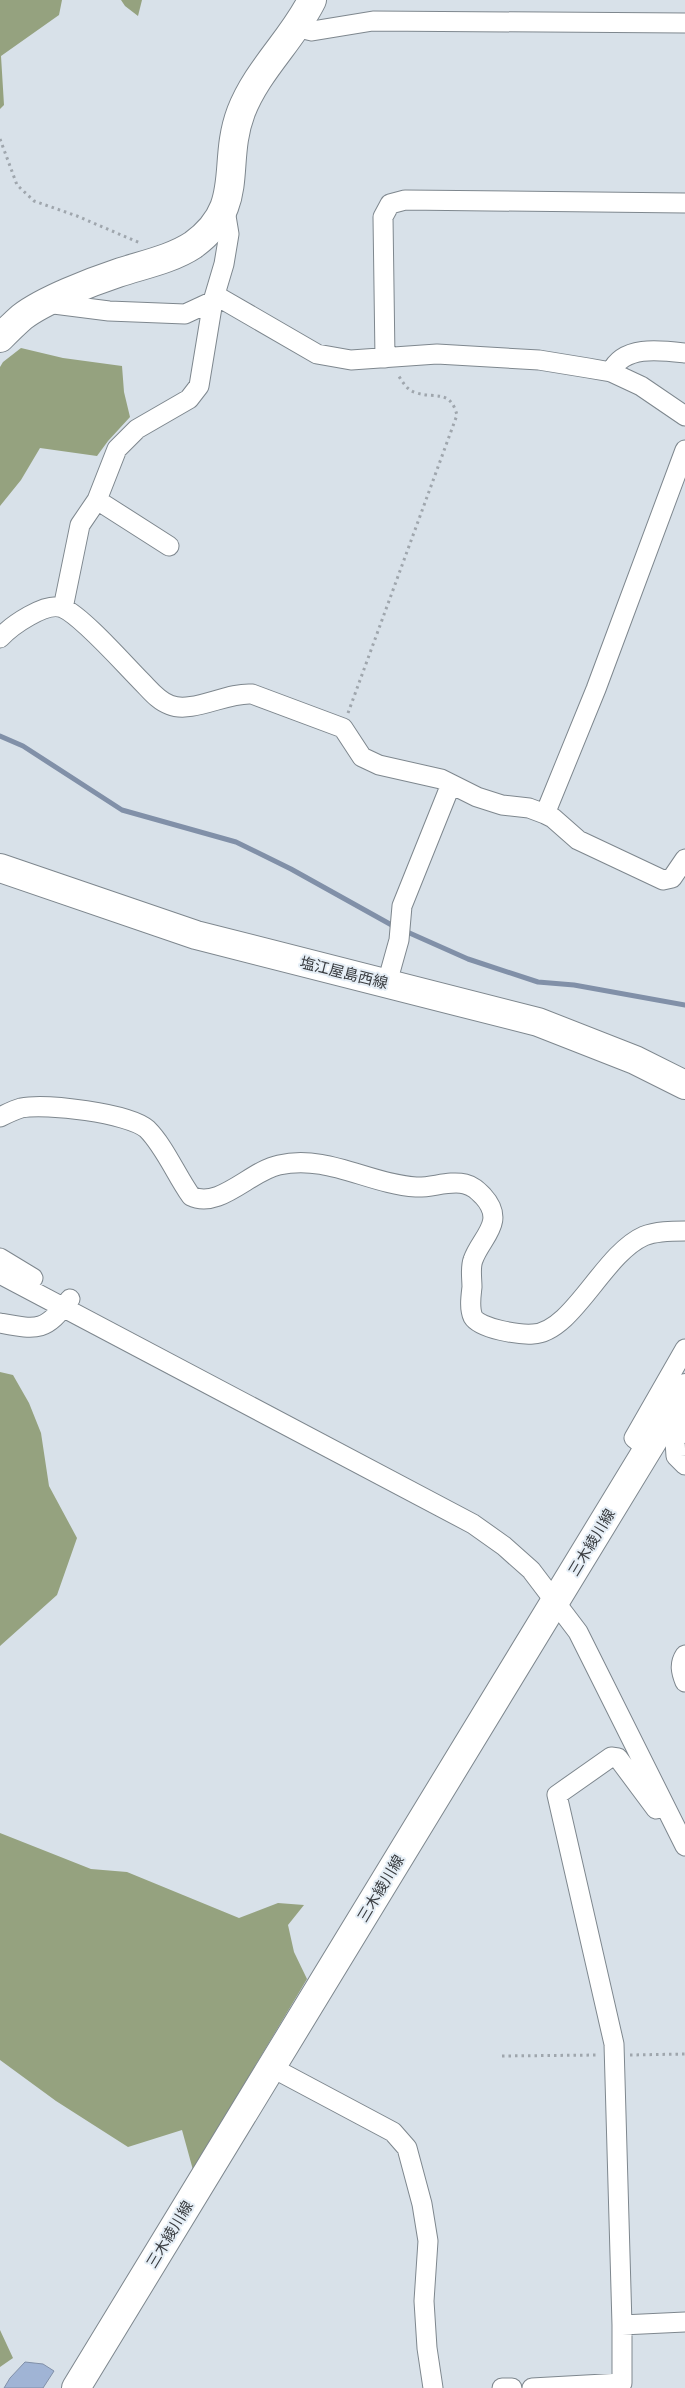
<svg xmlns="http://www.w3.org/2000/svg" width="685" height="2388" font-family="'Noto Sans','Noto Sans JP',sans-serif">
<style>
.forest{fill:#95a27f}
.water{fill:#a0b4d5;stroke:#8190a8}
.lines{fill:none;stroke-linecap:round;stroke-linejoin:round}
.stream{stroke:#8190a8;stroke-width:5}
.street-casing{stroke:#7e878e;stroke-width:21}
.secondary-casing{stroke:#7e878e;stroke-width:30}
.primary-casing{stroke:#7e878e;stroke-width:30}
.path{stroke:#9fa6ad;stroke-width:3;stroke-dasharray:2.5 4;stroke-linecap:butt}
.street{stroke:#fff;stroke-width:19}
.secondary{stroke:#fff;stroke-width:28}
.primary{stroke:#fff;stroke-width:28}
.labels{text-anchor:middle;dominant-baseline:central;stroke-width:4;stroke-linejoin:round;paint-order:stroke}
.street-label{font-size:15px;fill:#383b3f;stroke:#e5eef6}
</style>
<rect width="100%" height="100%" fill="#d8e1e9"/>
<path class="forest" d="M0 0H62L59 15 1 56 4 105 0 109Z
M121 0H142L138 16 125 6Z
M21 348 63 358 122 366 124 392 130 417 108 441 97 456 40 448 21 480 0 506V367L3 362Z
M0 1372 13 1375 29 1403 41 1433 49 1486 77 1538 57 1595 0 1646Z
M0 1833 91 1869 127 1872 239 1918 278 1903 304 1905 288 1925 294 1952 307 1979 193 2170 182 2130 128 2147 56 2101 0 2060Z
M0 2330 13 2358 0 2367Z"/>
<path class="water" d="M25 2362 43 2364 54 2371 43 2388H4L10 2378Z"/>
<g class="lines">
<path class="stream" d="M0 736 23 746 122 810 236 842 291 869 397 928
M405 931 468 959 538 982 574 985 685 1005"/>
<g class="street-casing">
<path id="street" d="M295 27 312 31 373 21 685 23
M215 295 317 354 351 360 437 354 539 360 588 368 611 372 641 386 685 416
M46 303 109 311 185 314 213 301 224 264 229 234 225 210
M385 358 383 217 390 204 405 200 685 203
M611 372C623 345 660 350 685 353
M97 500 169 546
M63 608 80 525 97 500 117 449 137 429 189 399 199 386 213 301
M0 638C11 626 46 601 63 608 83 617 124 664 141 681 150 690 158 701 170 705 192 714 227 692 252 694L343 728 362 757 379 765 441 779 477 797 502 805 529 808 545 814 553 818 578 840 663 880 672 878 685 859
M545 814 596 689 685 450
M387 983 399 940 402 906 451 784
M0 1117C6 1114 14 1110 21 1108 46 1103 128 1113 147 1129 165 1147 176 1175 191 1196 219 1210 250 1171 279 1165 327 1154 369 1184 416 1187 431 1188 450 1180 465 1184 473 1186 477 1190 483 1196 507 1222 481 1237 473 1260 470 1268 472 1279 472 1287 471 1296 469 1308 473 1317 480 1329 520 1335 533 1334 573 1332 603 1254 644 1236 656 1231 672 1231 685 1231
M0 1258 33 1278
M0 1274 473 1524 504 1546 531 1570 578 1632 685 1846
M0 1323C38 1330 45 1332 70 1299
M685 1423 675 1441 676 1456 685 1465
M648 1449 634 1438 685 1349
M685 1655C679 1664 681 1672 685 1682
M271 2067 393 2132 407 2148 422 2204 428 2241 424 2301 427 2348 433 2388
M622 2325 685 2322
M502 2388H512
M532 2388 622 2383V2325L614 2044 557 1795 611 1757 618 1758 656 1809"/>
</g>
<g class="secondary-casing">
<path id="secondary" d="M0 338C7 331 14 324 22 317 44 300 91 282 118 273 142 265 172 259 193 245 247 206 221 165 241 112 257 70 293 39 312 0"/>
</g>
<g class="primary-casing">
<path id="primary" d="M0 868 196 935 538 1022 635 1060 685 1085
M76 2388 685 1388"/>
</g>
<path class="path" d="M0 139 17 185 34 201 77 216 140 243
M348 713 457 415C450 389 436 399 417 393 407 391 403 382 398 375
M630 2055 685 2054
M502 2056 599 2055"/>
<use href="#street" class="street"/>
<use href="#secondary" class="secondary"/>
<use href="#primary" class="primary"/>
</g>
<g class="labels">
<g class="street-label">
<text transform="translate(344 972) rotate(14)">塩江屋島西線</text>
<text transform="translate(591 1542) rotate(-59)">三木綾川線</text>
<text transform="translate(380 1888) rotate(-59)">三木綾川線</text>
<text transform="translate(169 2234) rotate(-59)">三木綾川線</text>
</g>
</g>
</svg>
